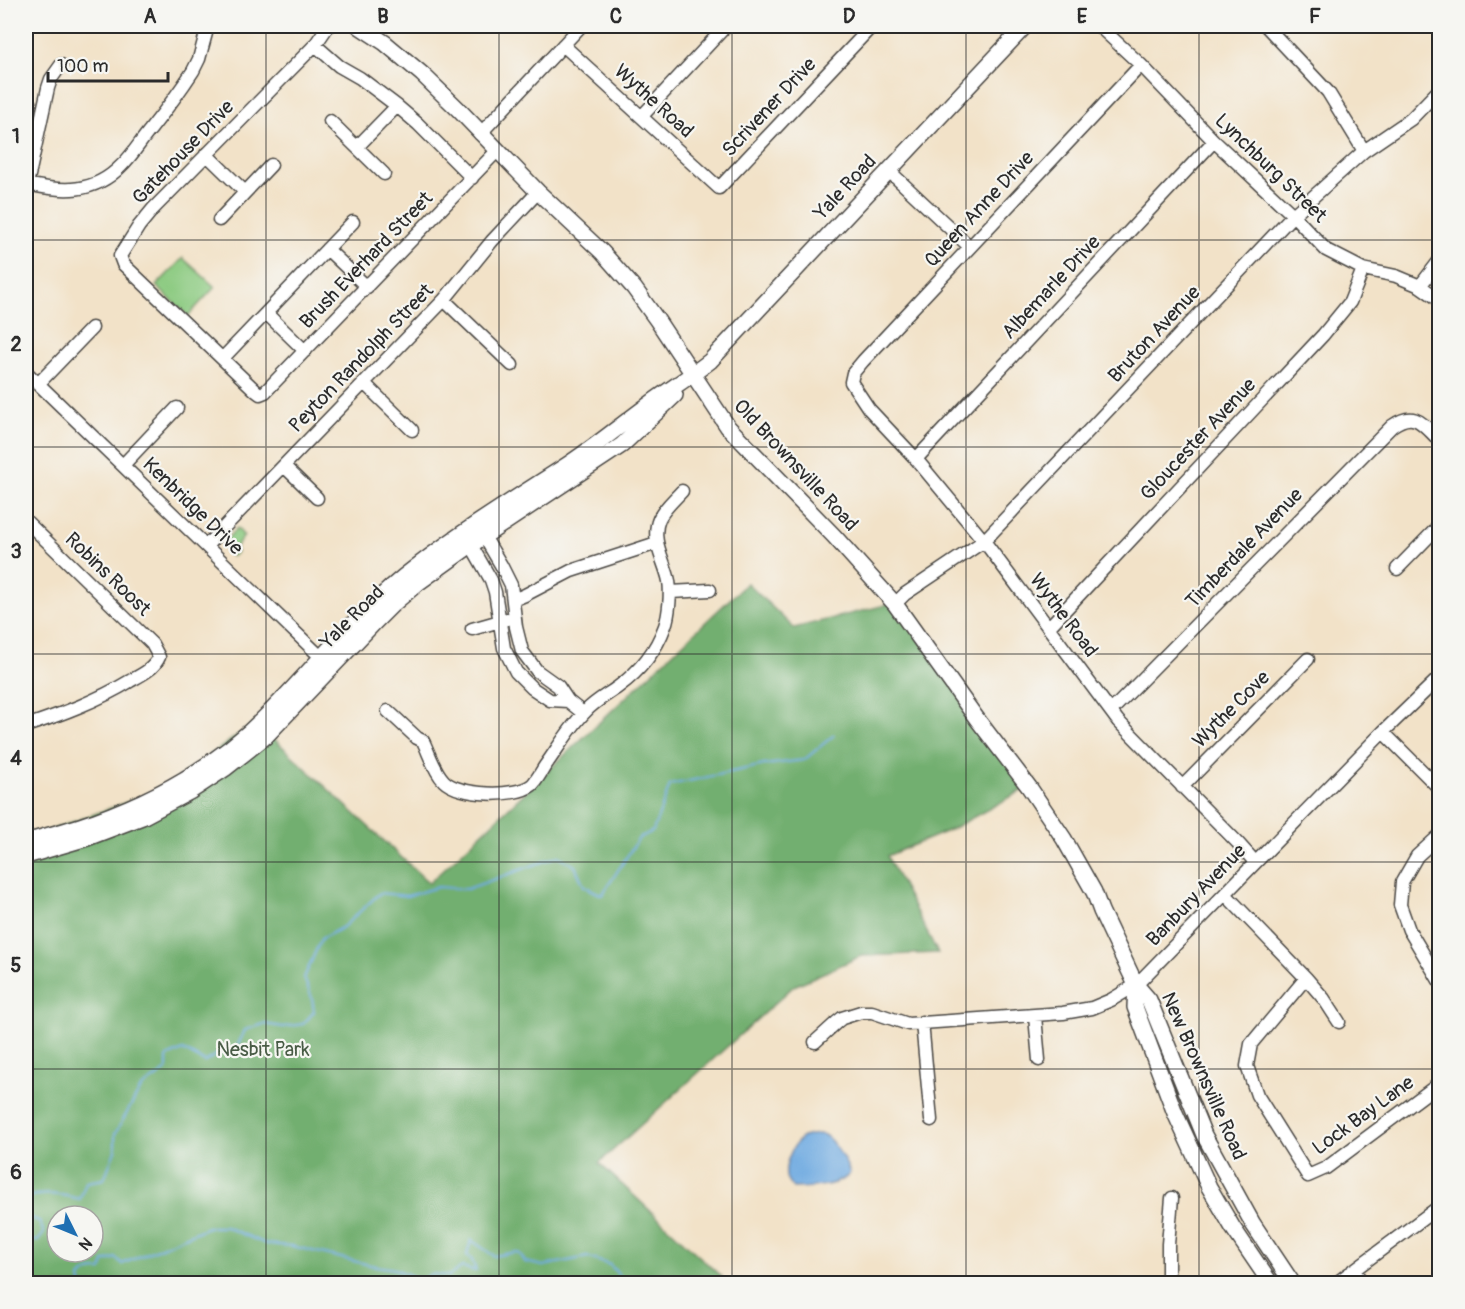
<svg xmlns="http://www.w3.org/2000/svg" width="1465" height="1309" font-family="Pangolin,sans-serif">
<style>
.green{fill:#8dcb82;stroke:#5c7b56;stroke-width:1.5}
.forest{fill:#72af70;stroke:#4e6d4e;stroke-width:1.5;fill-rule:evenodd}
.water{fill:#71abe1;stroke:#4e6b86;stroke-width:1.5}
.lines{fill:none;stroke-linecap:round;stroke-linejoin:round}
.stream{stroke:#71abe1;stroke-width:2}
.minor-casing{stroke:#494643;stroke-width:15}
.major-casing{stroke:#494643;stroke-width:18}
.minor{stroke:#fff;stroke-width:12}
.major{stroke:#fff;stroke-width:15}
.grid{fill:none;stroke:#2b2b2b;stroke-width:1.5;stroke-opacity:0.55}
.labels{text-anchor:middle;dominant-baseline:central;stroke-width:4.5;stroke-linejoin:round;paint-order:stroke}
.street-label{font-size:20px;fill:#2b2b2b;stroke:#f6f6f2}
.park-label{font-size:20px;fill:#485b45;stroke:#f6f6f2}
.neatline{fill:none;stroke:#2b2b2b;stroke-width:2}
.grid-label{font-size:20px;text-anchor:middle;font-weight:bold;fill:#2b2b2b}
</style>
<rect width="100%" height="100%" fill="#f6f6f2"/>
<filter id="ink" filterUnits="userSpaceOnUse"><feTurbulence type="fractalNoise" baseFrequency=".0167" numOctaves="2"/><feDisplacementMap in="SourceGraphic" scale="12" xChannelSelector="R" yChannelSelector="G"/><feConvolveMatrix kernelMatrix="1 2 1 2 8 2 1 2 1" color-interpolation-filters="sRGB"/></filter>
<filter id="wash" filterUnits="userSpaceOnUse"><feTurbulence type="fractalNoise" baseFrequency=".008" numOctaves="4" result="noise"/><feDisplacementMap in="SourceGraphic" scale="24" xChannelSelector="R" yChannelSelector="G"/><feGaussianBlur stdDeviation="1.35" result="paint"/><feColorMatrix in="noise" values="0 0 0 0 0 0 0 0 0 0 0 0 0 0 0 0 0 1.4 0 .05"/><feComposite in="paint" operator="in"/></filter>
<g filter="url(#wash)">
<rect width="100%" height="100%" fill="#f2e2c8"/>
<path class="green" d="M183 258 215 287 188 316 156 286Z
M237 528 244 536 235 548 237 552 232 557C218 544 226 540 237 528Z"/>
<path class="forest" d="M747 583 794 628 893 603 1029 787 950 830 887 856 938 953 861 956 794 986 599 1163 728 1283 26 1284V839L163 789 256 722 429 883ZM57 1216H93V1252H57Z"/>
<path class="water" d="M819 1134C821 1134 823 1134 824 1135 833 1139 847 1164 850 1173 842 1186 808 1188 793 1188 790 1184 786 1180 786 1176 784 1164 792 1147 800 1139 805 1135 813 1135 819 1134Z"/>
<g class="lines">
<path class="stream" d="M26 1197C44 1192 62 1194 80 1199L86 1182 104 1179 115 1151V1134L141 1088 167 1070V1057L183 1050 205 1062 220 1052 234 1053 245 1030 264 1024 283 1027 303 1024 314 1012 312 998 304 978 321 939 343 927 380 893 407 896 438 887 467 889 559 856 575 866 584 886 602 895 639 838 653 831 670 785 764 765 804 760 834 735
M26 1216 39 1221 44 1233 38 1241 26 1240
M81 1284 80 1278C87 1270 92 1270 102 1270L104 1262 116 1258 122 1264 208 1227H226L266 1244 292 1246 370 1265 395 1269 421 1280 432 1274 449 1276 462 1267 476 1271 472 1260 467 1255 471 1240 494 1256 516 1252 520 1254 525 1262 543 1266 587 1257 610 1265 626 1283 645 1276 655 1279 654 1284"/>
</g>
</g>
<g filter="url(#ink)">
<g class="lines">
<g class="minor-casing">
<path id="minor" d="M328 26 315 45 153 209 139 226 120 256 123 264 256 391 260 394 265 392 498 150
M1099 26 1141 65 1214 141 1293 215 1326 250 1363 269 1396 276 1420 286 1440 300
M1266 26 1328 92 1364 151
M1436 26 1440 28
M315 45 339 66 360 78 397 106 418 124 472 178
M563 45 719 188 872 26
M1141 65 863 361 853 373 851 382 869 409 916 459 984 541 1118 721 1237 842 1255 862
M642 116 726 26
M330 121 384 174
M480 134 581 26
M357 147 397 106
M206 154 245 192
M889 171 970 247
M27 184C62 192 94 194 121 166 132 156 140 142 150 130 165 111 180 91 193 71L199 59 208 26
M26 189 48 88 51 79 61 65
M219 220 271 165
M327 249 367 287
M1420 286 1440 260
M444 300 512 365
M266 313 305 351
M223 358 353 222
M26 372 327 663
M364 383 412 430
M38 384 92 328
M916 459 1214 141
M123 465 177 408
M284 466 317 498
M26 521 152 644 159 657C154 669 141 675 130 681 97 701 62 714 26 726
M481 531 501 565 511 585 516 627 522 651 537 671 558 686 568 701 583 713
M467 538 491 580 495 592 504 648 516 672 532 688 550 700 568 701
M206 546 444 300 492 241 538 192
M1397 569 1440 525
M670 592 710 590
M513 600 525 595 571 571 657 543
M895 604 905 594 984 541 1293 215 1364 151 1411 119 1440 89
M1049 627 1323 335 1350 302 1363 269
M472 629 507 619
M388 711 417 738 423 741C429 753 434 771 444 781 459 796 515 798 532 785 537 780 541 772 545 766 558 748 570 727 586 711 595 701 607 695 618 687 640 671 656 651 665 626 669 615 671 593 669 581 665 561 650 540 659 519 664 508 674 500 682 491
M1111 711 1392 426C1416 409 1423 425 1440 441
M1383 732 1440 789
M1182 787 1308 659
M1440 835 1417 856 1402 882 1400 905 1409 930 1440 982
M1225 894 1306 978 1324 999 1339 1022
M1306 978 1251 1044 1247 1066 1257 1095 1308 1176 1326 1168 1440 1083
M1035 1016 1039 1060
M922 1022 931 1120
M815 1042 837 1022 842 1018 861 1012H872L908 1024 1063 1013 1092 1008 1111 1000 1136 985 1383 732 1440 677
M1353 1270 1364 1284
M1168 1284V1244L1172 1198
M1335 1284 1440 1206"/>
</g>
<g class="major-casing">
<path id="major" d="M359 26 385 43 422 74 458 109 538 192 602 252 634 288 657 320 728 427 834 536 895 604 977 719 1029 787 1064 839 1094 892 1101 911 1136 985 1149 1000 1204 1135 1253 1224 1293 1284
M26 842C49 835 72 829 95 821 159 798 220 763 268 714 317 665 360 609 416 567 464 530 516 498 567 465 596 446 622 424 651 403 670 389 691 376 710 361L1025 26
M26 856 87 838 142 817 191 791 226 768 265 737 372 625 392 605 418 583 471 545 622 445 675 395
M1136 985 1135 1007 1175 1113 1209 1187 1233 1228 1271 1284"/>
</g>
<use href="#minor" class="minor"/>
<use href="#major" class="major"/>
</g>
</g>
<path class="grid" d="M266 26V1284M499 26V1284M732 26V1284M966 26V1284M1199 26V1284M26 240H1440M26 447H1440M26 654H1440M26 862H1440M26 1069H1440"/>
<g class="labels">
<g class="street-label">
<text transform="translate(654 101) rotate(42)">Wythe Road</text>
<text transform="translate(769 107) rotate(-47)">Scrivener Drive</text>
<text transform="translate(183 152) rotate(-46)">Gatehouse Drive</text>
<text transform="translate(1271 168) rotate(44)">Lynchburg Street</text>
<text transform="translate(845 187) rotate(-47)">Yale Road</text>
<text transform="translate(979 209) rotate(-47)">Queen Anne Drive</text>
<text transform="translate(366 260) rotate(-46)">Brush Everhard Street</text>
<text transform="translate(1051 287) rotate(-47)">Albemarle Drive</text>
<text transform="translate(1154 334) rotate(-47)">Bruton Avenue</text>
<text transform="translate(361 358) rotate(-46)">Peyton Randolph Street</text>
<text transform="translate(1198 439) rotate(-47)">Gloucester Avenue</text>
<text transform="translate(796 465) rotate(47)">Old Brownsville Road</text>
<text transform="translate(193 506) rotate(44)">Kenbridge Drive</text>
<text transform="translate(1244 548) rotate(-46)">Timberdale Avenue</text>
<text transform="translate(108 574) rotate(44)">Robins Roost</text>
<text transform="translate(1064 615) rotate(53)">Wythe Road</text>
<text transform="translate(352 617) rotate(-45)">Yale Road</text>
<text transform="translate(1231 709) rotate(-45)">Wythe Cove</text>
<text transform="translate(1196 895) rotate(-46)">Banbury Avenue</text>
<text transform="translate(1204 1076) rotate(66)">New Brownsville Road</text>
<text transform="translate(1363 1115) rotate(-36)">Lock Bay Lane</text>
</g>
<g class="park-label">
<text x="263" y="1049">Nesbit Park</text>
</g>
</g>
<rect width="1465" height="1309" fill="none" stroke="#f6f6f2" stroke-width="66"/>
<g transform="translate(75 1234) rotate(133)"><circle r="28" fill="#f6f6f2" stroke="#a5a5a2" stroke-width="1.5"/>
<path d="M0-4.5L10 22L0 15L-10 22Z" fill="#1f6fb2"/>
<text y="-9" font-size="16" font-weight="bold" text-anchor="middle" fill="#2b2b2b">N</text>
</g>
<path d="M48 72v9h120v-9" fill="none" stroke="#2b2b2b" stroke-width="3"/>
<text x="57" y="72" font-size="18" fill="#2b2b2b" stroke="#f6f6f2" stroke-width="4.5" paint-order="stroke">100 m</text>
<rect x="33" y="33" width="1399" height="1243" class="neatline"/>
<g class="grid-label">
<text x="150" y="23">A</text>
<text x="383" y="23">B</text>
<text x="616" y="23">C</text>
<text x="849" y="23">D</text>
<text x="1082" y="23">E</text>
<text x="1315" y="23">F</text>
<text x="16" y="143">1</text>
<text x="16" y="351">2</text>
<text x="16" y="558">3</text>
<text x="16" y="765">4</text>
<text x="16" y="972">5</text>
<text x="16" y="1179">6</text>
</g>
</svg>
